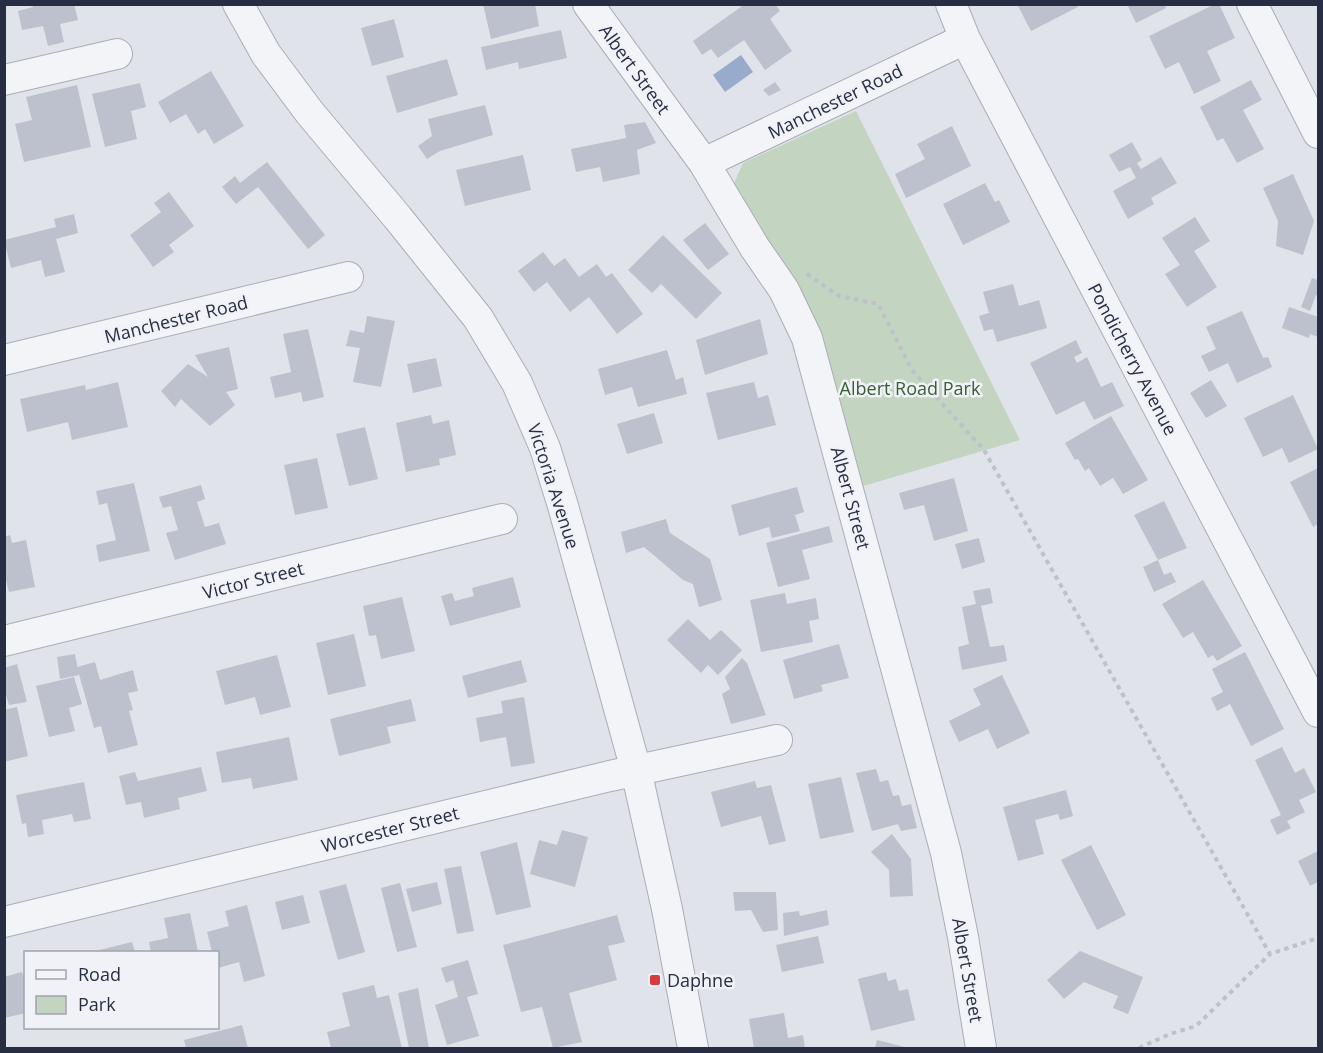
<svg xmlns="http://www.w3.org/2000/svg" width="1323" height="1053" font-family="'Open Sans',sans-serif">
<style>
.green{fill:#c3d5c0}
.water{fill:#98abcd}
.building{fill:#bdc1cd}
.lines{fill:none;stroke-linecap:round;stroke-linejoin:round}
.minor-casing{stroke:#a8adb8;stroke-width:32}
.path{stroke:#bec1c9;stroke-width:4;stroke-dasharray:4.5 4.5;stroke-linecap:butt}
.minor{stroke:#f3f4f8;stroke-width:30}
.poi-dot{fill:#d83c3f;stroke:#f0f2f7;stroke-width:2}
.labels{text-anchor:middle;dominant-baseline:central;stroke-width:5;stroke-linejoin:round;paint-order:stroke}
.street-label{font-size:18px;fill:#272e43;stroke:#f0f2f7}
.park-label{font-size:18px;fill:#365f33;stroke:#f0f2f7}
.poi-label{font-size:18px;fill:#272e43;stroke:#f0f2f7;text-anchor:start}
</style>
<rect width="100%" height="100%" fill="#e0e3ea"/>
<path class="green" d="M856 111 1020 440 860 487 733 186 743 163Z"/>
<path class="water" d="M741 55 753 72 725 92 713 75Z"/>
<path class="building" d="M32 4H74L78 20 60 24 64 42 48 46 43 26 22 30 18 11 33 7Z
M483 4H535L539 26 491 39Z
M745 4H775L780 11 770 19 792 51 765 70 744 40 718 58 711 49 702 55 693 41Z
M1017 4H1076L1078 7 1031 31Z
M1127 4H1164L1166 8 1136 23Z
M1210 4H1219L1235 38 1207 51 1221 81 1194 94 1179 62 1165 69 1149 36 1211 6Z
M394 19 404 57 372 66 361 28Z
M561 30 567 58 519 69 518 62 486 70 481 47Z
M447 59 458 95 397 113 386 76Z
M211 71 244 126 214 144 205 129 198 134 186 114 170 123 158 102Z
M1251 80 1262 100 1243 110 1264 149 1237 163 1223 138 1217 141 1200 107Z
M775 82 781 90 769 96 763 90Z
M140 83 146 107 131 111 137 139 105 147 92 94Z
M77 85 91 147 24 162 15 124 32 120 26 97Z
M485 105 493 135 440 151 427 159 418 146 432 136 428 119Z
M645 122 656 143 637 150 640 174 603 182 600 167 576 172 571 149 626 138 624 125Z
M952 126 971 166 906 198 895 174 925 159 917 144Z
M1132 142 1142 160 1137 163 1141 169 1161 157 1177 183 1151 198 1154 204 1128 219 1113 191 1136 178 1130 167 1119 172 1109 155Z
M523 155 531 190 465 206 456 170Z
M267 162 325 235 308 249 258 187 236 204 222 187 235 176 240 183Z
M1293 174 1314 221 1303 255 1276 246 1278 221 1263 188Z
M985 183 995 202 999 200 1010 222 963 245 943 204Z
M169 192 194 226 169 245 174 252 153 267 130 235 161 212 154 203Z
M74 214 78 233 56 239 65 272 45 277 41 260 11 268 4 240 56 227 54 219Z
M1195 217 1210 241 1194 251 1217 287 1187 307 1165 274 1180 265 1162 238Z
M705 223 729 254 708 270 683 240Z
M663 235 722 293 696 319 661 284 652 293 628 270Z
M543 252 554 266 565 258 579 277 597 264 606 277 612 273 643 314 617 334 589 297 570 312 547 282 534 292 518 271Z
M1312 278 1318 280V296L1316 295 1310 311 1301 307Z
M1013 284 1019 306 1039 300 1047 328 997 342 993 329 984 331 979 316 989 313 983 292Z
M1289 307 1318 317V337L1310 334 1309 338 1282 328Z
M1242 311 1263 358 1268 357 1272 367 1237 383 1228 363 1209 372 1201 356 1216 349 1206 327Z
M367 316 395 321 381 387 353 382 360 348 346 346 350 330 364 333Z
M760 319 768 354 705 375 696 340Z
M308 329 324 397 303 402 301 392 275 398 270 377 291 372 283 334Z
M1076 340 1082 353 1074 357 1077 363 1087 357 1101 387 1112 382 1124 406 1094 420 1084 401 1056 415 1030 363Z
M229 347 238 389 226 392 235 405 210 426 181 399 175 407 161 391 188 364 208 377 195 355Z
M667 350 676 380 683 377 687 394 638 407 632 387 605 395 598 369Z
M436 358 442 386 413 393 407 364Z
M1211 380 1227 406 1206 418 1190 393Z
M118 382 128 427 72 440 68 422 27 432 20 399 85 385 86 390Z
M754 382 758 398 768 395 776 425 718 440 706 393Z
M1293 395 1318 449 1289 463 1282 448 1263 457 1244 418Z
M654 413 663 443 627 454 617 424Z
M431 415 433 424 449 420 456 455 439 459 440 465 406 472 396 423Z
M1111 416 1148 480 1123 494 1113 478 1100 486 1089 468 1085 471 1078 459 1075 460 1065 443Z
M365 427 378 479 349 486 336 434Z
M317 458 328 508 295 515 284 465Z
M1318 468V524L1313 527 1290 482Z
M954 478 968 531 934 541 924 505 904 510 899 493Z
M134 483 150 551 99 562 96 545 116 540 107 503 99 505 96 491Z
M201 485 205 499 197 502 205 527 219 523 226 544 175 560 166 533 178 530 171 506 163 508 159 497Z
M797 487 804 512 795 515 800 531 772 538 769 527 739 536 731 505Z
M1164 501 1187 548 1158 560 1134 515Z
M666 519 670 533 710 559 722 600 699 607 693 584 683 580 644 547 626 553 621 532Z
M829 526 833 542 802 550 810 579 778 587 766 543Z
M10 535 12 543 26 540 35 587 9 592 4 572V537Z
M979 538 985 562 962 569 955 544Z
M1158 560 1164 575 1171 572 1176 582 1154 592 1143 567Z
M513 577 521 607 450 626 441 596 452 593 455 601 474 596 472 588Z
M1203 580 1242 646 1217 661 1213 655 1208 658 1193 632 1183 638 1162 604Z
M990 588 993 603 981 606 990 647 1004 645 1007 661 962 670 958 647 969 644 962 607 976 604 973 591Z
M785 593 787 604 816 598 819 619 809 621 813 642 761 652 750 600Z
M402 597 415 651 381 659 376 635 369 636 363 606Z
M688 619 710 640 721 630 742 650 718 675 708 665 701 673 667 640Z
M354 634 366 686 328 695 316 643Z
M839 644 849 678 821 685 823 691 794 699 783 660Z
M1245 652 1284 729 1251 746 1230 704 1217 711 1211 698 1223 692 1212 669Z
M75 654 79 675 60 679 57 657Z
M277 655 291 707 260 715 255 697 225 705 216 671Z
M742 658 747 663 766 715 731 724 722 694 730 689 725 677Z
M521 660 527 682 468 698 462 676Z
M95 662 100 680 133 670 138 691 128 693 133 710 129 711 138 745 108 753 101 726 94 728 77 667Z
M17 664 27 702 9 705 4 689V668Z
M1002 675 1030 733 997 749 988 729 959 742 949 721 981 705 973 689Z
M74 677 82 704 69 708 75 731 49 737 36 686Z
M524 697 535 763 511 767 506 737 480 742 476 718 503 713 501 701Z
M411 699 416 721 387 727 391 743 339 756 330 719Z
M17 707 28 756 4 762V710Z
M289 737 298 780 253 789 251 778 222 783 216 752Z
M1282 747 1295 773 1304 768 1316 792 1299 800 1305 812 1287 821 1291 828 1277 835 1270 820 1281 815 1255 760Z
M201 767 207 791 178 798 180 809 144 818 141 802 126 805 119 776 135 772 138 781Z
M876 769 880 782 888 780 893 796 899 795 902 806 911 804 917 828 901 831 898 824 872 831 856 773Z
M841 777 854 832 820 839 808 784Z
M755 781 757 788 771 785 786 841 769 845 761 816 721 827 711 792Z
M84 782 91 819 74 822 72 814 42 820 44 834 28 837 26 823 22 824 16 795Z
M1066 790 1073 816 1060 820 1058 814 1035 820 1044 854 1018 861 1003 807Z
M562 830 588 837 575 887 530 874 539 840 557 845Z
M892 834 911 859 913 896 890 897 889 870 871 852Z
M517 842 531 907 496 915 480 852Z
M1091 845 1126 915 1097 930 1061 860Z
M1318 851V882L1310 886 1298 861Z
M461 866 474 931 457 934 444 869Z
M437 882 442 904 412 912 406 889Z
M400 883 417 947 397 952 381 888Z
M346 884 365 952 338 960 319 891Z
M733 892H776L778 930 763 932 751 910 735 911Z
M303 895 310 923 282 930 275 902Z
M247 905 265 976 244 982 239 962 218 968V952H212L207 932 229 926 225 911Z
M827 910 829 925 784 936 783 913 799 911 800 916Z
M190 913 198 952H151L149 942 168 938 164 918Z
M617 915 625 942 608 946 617 980 569 993 582 1042 553 1048 542 1007 521 1012 503 945Z
M818 936 824 963 782 972 776 945Z
M132 942 135 952H91Z
M1080 951 1143 977 1128 1014 1113 1008 1118 996 1084 982 1064 999 1047 980Z
M468 960 478 994 467 997 479 1036 447 1045 435 1005 458 997 453 980 446 983 441 968Z
M22 972 26 983V1013L4 1018V977Z
M886 972 888 981 896 979 899 991 908 989 915 1020 871 1031 858 979Z
M374 985 377 998 389 995 402 1048H331L327 1032 350 1026 342 993Z
M418 988 429 1048H409L398 993Z
M784 1013 788 1038 803 1035 805 1048H754L749 1019Z
M242 1025 248 1048H186L184 1040Z
M877 1040 909 1048H875Z"/>
<g class="lines">
<g class="minor-casing">
<path id="minor" d="M238 4 266 54 310 113 398 218 478 318 517 383 545 448 563 506 636 770 667 909 693 1048
M588 4 704 163 755 248 784 290 807 338 946 853 963 937 981 1048
M951 4 965 39 1318 712
M1252 4 1318 133
M4 80 117 54
M704 163 965 39
M4 360 348 277
M4 641 502 519
M4 922 610 776 777 740"/>
</g>
<path class="path" d="M807 274 839 296 878 304 912 370 984 450 1270 954 1318 938
M1139 1048 1170 1034 1196 1026 1270 954"/>
<use href="#minor" class="minor"/>
</g>
<rect class="poi-dot" x="649" y="974" width="12" height="12" rx="3"/>
<g class="labels">
<g class="street-label">
<text transform="translate(635 69) rotate(54)">Albert Street</text>
<text transform="translate(835 101) rotate(-26)">Manchester Road</text>
<text transform="translate(176 319) rotate(-14)">Manchester Road</text>
<text transform="translate(1133 359) rotate(62)">Pondicherry Avenue</text>
<text transform="translate(554 486) rotate(72)">Victoria Avenue</text>
<text transform="translate(851 498) rotate(75)">Albert Street</text>
<text transform="translate(253 580) rotate(-14)">Victor Street</text>
<text transform="translate(390 829) rotate(-14)">Worcester Street</text>
<text transform="translate(968 970) rotate(80)">Albert Street</text>
</g>
<g class="park-label">
<text x="910" y="388">Albert Road Park</text>
</g>
<g class="poi-label">
<text x="667" y="980">Daphne</text>
</g>
</g>
<rect width="1323" height="1053" fill="none" stroke="#272e43" stroke-width="12"/>
<rect x="24" y="951" width="195" height="78" fill="#f0f2f7" stroke="#a0a4af" stroke-width="1.5"/>
<rect x="36" y="970" width="30" height="9" fill="#f3f4f8" stroke="#a0a4af" stroke-width="1.5"/>
<text x="78" y="981" font-size="18" fill="#272e43">Road</text>
<rect x="36" y="996" width="30" height="18" fill="#c3d5c0" stroke="#a0a4af" stroke-width="1.5"/>
<text x="78" y="1011" font-size="18" fill="#272e43">Park</text>
</svg>
